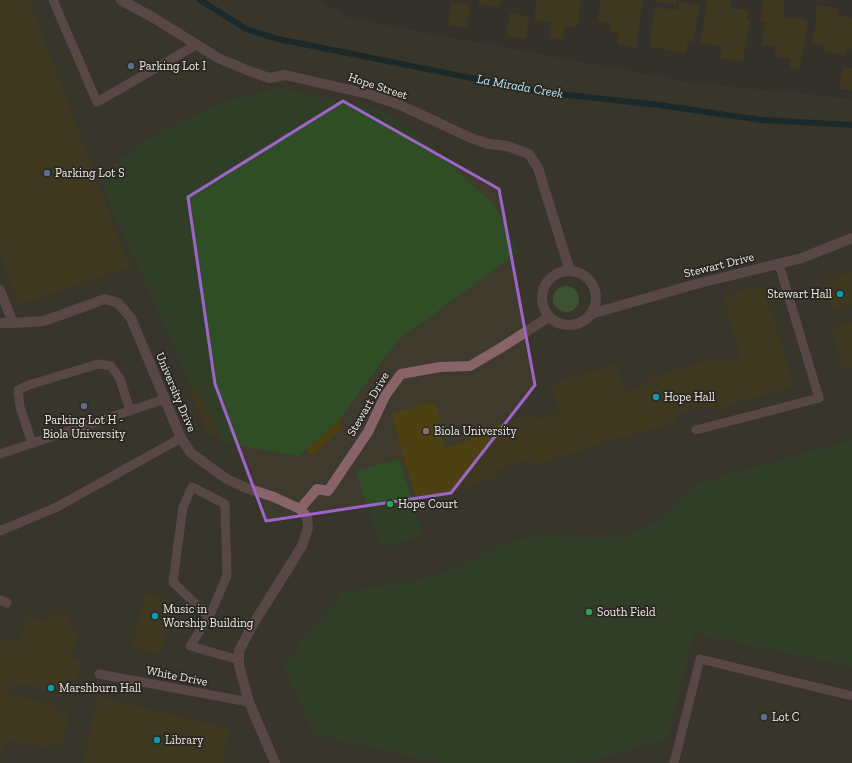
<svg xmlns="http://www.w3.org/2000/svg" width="852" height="763" font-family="'Zilla Slab',serif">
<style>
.built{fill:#3e3a2e}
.green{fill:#2f4e25}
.forest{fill:#4b7a3a}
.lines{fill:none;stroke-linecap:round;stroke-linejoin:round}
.stream{stroke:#01212d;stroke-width:6}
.building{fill:#4d4114}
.lane{stroke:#886367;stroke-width:9}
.street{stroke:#886367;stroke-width:10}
.marked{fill:none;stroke:#9d65ca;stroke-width:3;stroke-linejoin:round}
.service-dot{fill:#5c6f8a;stroke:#292720;stroke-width:1.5}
.culture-dot{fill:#0f9aa8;stroke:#292720;stroke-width:1.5}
.education-dot{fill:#8d6e63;stroke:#292720;stroke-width:1.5}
.leisure-dot{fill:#2e9e5b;stroke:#292720;stroke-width:1.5}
.labels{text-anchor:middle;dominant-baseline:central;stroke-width:3.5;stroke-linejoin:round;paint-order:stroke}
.poi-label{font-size:12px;fill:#ebeae5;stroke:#292720;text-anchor:start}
.street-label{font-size:12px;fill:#ebeae5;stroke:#292720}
.water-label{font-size:13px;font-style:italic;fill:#b7e5f9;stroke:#292720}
</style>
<rect width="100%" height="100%" fill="#33312a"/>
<path class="built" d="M0 0H317L349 18 687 82 852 99V763H0Z"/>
<path class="green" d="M279 88 380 110 419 137 493 203 520 251 398 340 340 419 298 456 222 442 190 383 105 193 101 176 118 161 156 134 218 104Z
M852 440V667L693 633 667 739 586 762 561 763H441L313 734 283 664 343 592 417 581 454 569 501 545 542 535 592 538 627 536 652 524 702 482Z
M399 459 423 536 381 548 356 471Z"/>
<path class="forest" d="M553 299a13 13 0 1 1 26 0a13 13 0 1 1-26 0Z"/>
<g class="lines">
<path class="stream" d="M200 0 246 29 278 39 541 92 659 105 761 120 852 125"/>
</g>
<path class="building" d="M0 0H29L129 267 19 305 0 255Z
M479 0H500L499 7 478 4Z
M537 0H581L577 28 565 26 563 40 549 38 551 22 534 20Z
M601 0H643L636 48 617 44 619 33 610 32 611 23 597 21Z
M652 0H677L676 5Z
M707 0H731L730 8 748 10 747 19H750L743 61 720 58 722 46 701 43Z
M764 0H785L783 17 790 18V17L805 19V20L808 21 800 69 790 68 791 59 774 56 776 47 762 45 765 22H760Z
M451 2 470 5 467 28 448 25Z
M679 2 700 5 693 42 688 41 686 53 650 47 651 36H650L655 7 678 10Z
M817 5 839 8 837 15 852 18V49L846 48 845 55 823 51 825 45 813 43Z
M510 13 529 17 526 39 506 35Z
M842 67 852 68V90L840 89Z
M852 271V306L849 307 848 305 834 310 823 283Z
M763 285 794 386 712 410 711 404 674 415 676 422 622 438V437L587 447V449L534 465 532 459 496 470 499 477 417 501 391 414 430 402 431 404 435 403 442 425 439 426 445 448 471 440 469 434 535 413 537 419 560 412 551 384 616 364 623 387 625 386 627 392 649 384 648 378 714 359 716 364 741 357 723 297Z
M852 322V367L843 369 831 328Z
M195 385 218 434 210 437 187 389Z
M337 421 343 427 313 456 306 450Z
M146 594 174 602 166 629 168 630 162 651 159 650 158 654 131 646Z
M51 612 71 617 69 627 78 629 72 658 81 660 77 681 67 679 64 694 11 682 9 694 59 706 58 711 69 714 63 746 52 743 50 749 6 739 0 762V638L20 643 26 617 49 622Z
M98 697 229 728 224 752 225 753 223 763H83Z"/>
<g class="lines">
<path class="lane" d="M53 0 97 102 196 45
M696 430 819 398 779 264
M32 443 20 407 18 390 29 385 98 364 111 366 120 379 130 410
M0 454 165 399
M0 531 57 507 181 438
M0 600 7 603
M209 617 173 582 183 507 192 487 225 504 227 576 209 617 190 646 239 660
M99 674 249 702
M674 763 700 659 852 696"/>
<path class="street" d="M121 0 154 18 218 58 249 71 269 78 285 75 368 94 400 105 471 138 489 144 507 146 529 154 538 168 570 271
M542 298a27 27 0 1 1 54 0a27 27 0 1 1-54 0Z
M0 290 13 323 44 321 105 299 118 303 131 318 181 438 191 453 225 478 246 488 274 497 300 509 307 517 308 528 302 546 252 626 239 651V665L249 702 275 763
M591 314 696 284 802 258 852 238
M0 323H13
M300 509 317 489 328 491 368 432 385 396 401 374 440 367 470 366 499 349 549 317"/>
</g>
<path d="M0 0H852V763H0ZM343 101 499 189 535 385 451 493 266 521 215 384 188 197Z" fill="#33312a" fill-opacity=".55" fill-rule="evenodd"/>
<path class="marked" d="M343 101 499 189 535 385 451 493 266 521 215 384 188 197Z"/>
<g class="service-dot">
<circle cx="131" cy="66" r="4"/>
<circle cx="47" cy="173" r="4"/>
<circle cx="84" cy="406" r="4"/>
<circle cx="764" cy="717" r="4"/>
</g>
<g class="culture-dot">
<circle cx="840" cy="294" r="4"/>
<circle cx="656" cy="397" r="4"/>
<circle cx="155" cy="616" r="4"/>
<circle cx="51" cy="688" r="4"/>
<circle cx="157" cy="740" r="4"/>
</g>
<circle class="education-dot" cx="426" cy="431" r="4"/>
<g class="leisure-dot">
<circle cx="390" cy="504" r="4"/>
<circle cx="589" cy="612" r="4"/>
</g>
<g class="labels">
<g class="poi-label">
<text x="139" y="66">Parking Lot I</text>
<text x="55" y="173">Parking Lot S</text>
<text x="832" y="294" text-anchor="end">Stewart Hall</text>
<text x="664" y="397">Hope Hall</text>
<text x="84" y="420" text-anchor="middle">Parking Lot H -<tspan x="84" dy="14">Biola University</tspan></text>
<text x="434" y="431">Biola University</text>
<text x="398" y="504">Hope Court</text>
<text x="163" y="609">Music in<tspan x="163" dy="14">Worship Building</tspan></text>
<text x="597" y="612">South Field</text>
<text x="59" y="688">Marshburn Hall</text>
<text x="772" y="717">Lot C</text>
<text x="165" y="740">Library</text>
</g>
<g class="street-label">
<text transform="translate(378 86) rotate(18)">Hope Street</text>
<text transform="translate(719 265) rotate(-14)">Stewart Drive</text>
<text transform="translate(176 392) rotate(67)">University Drive</text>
<text transform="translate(368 404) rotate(-60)">Stewart Drive</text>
<text transform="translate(177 676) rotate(11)">White Drive</text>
</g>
<g class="water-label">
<text transform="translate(520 86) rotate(10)">La Mirada Creek</text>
</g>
</g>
</svg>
